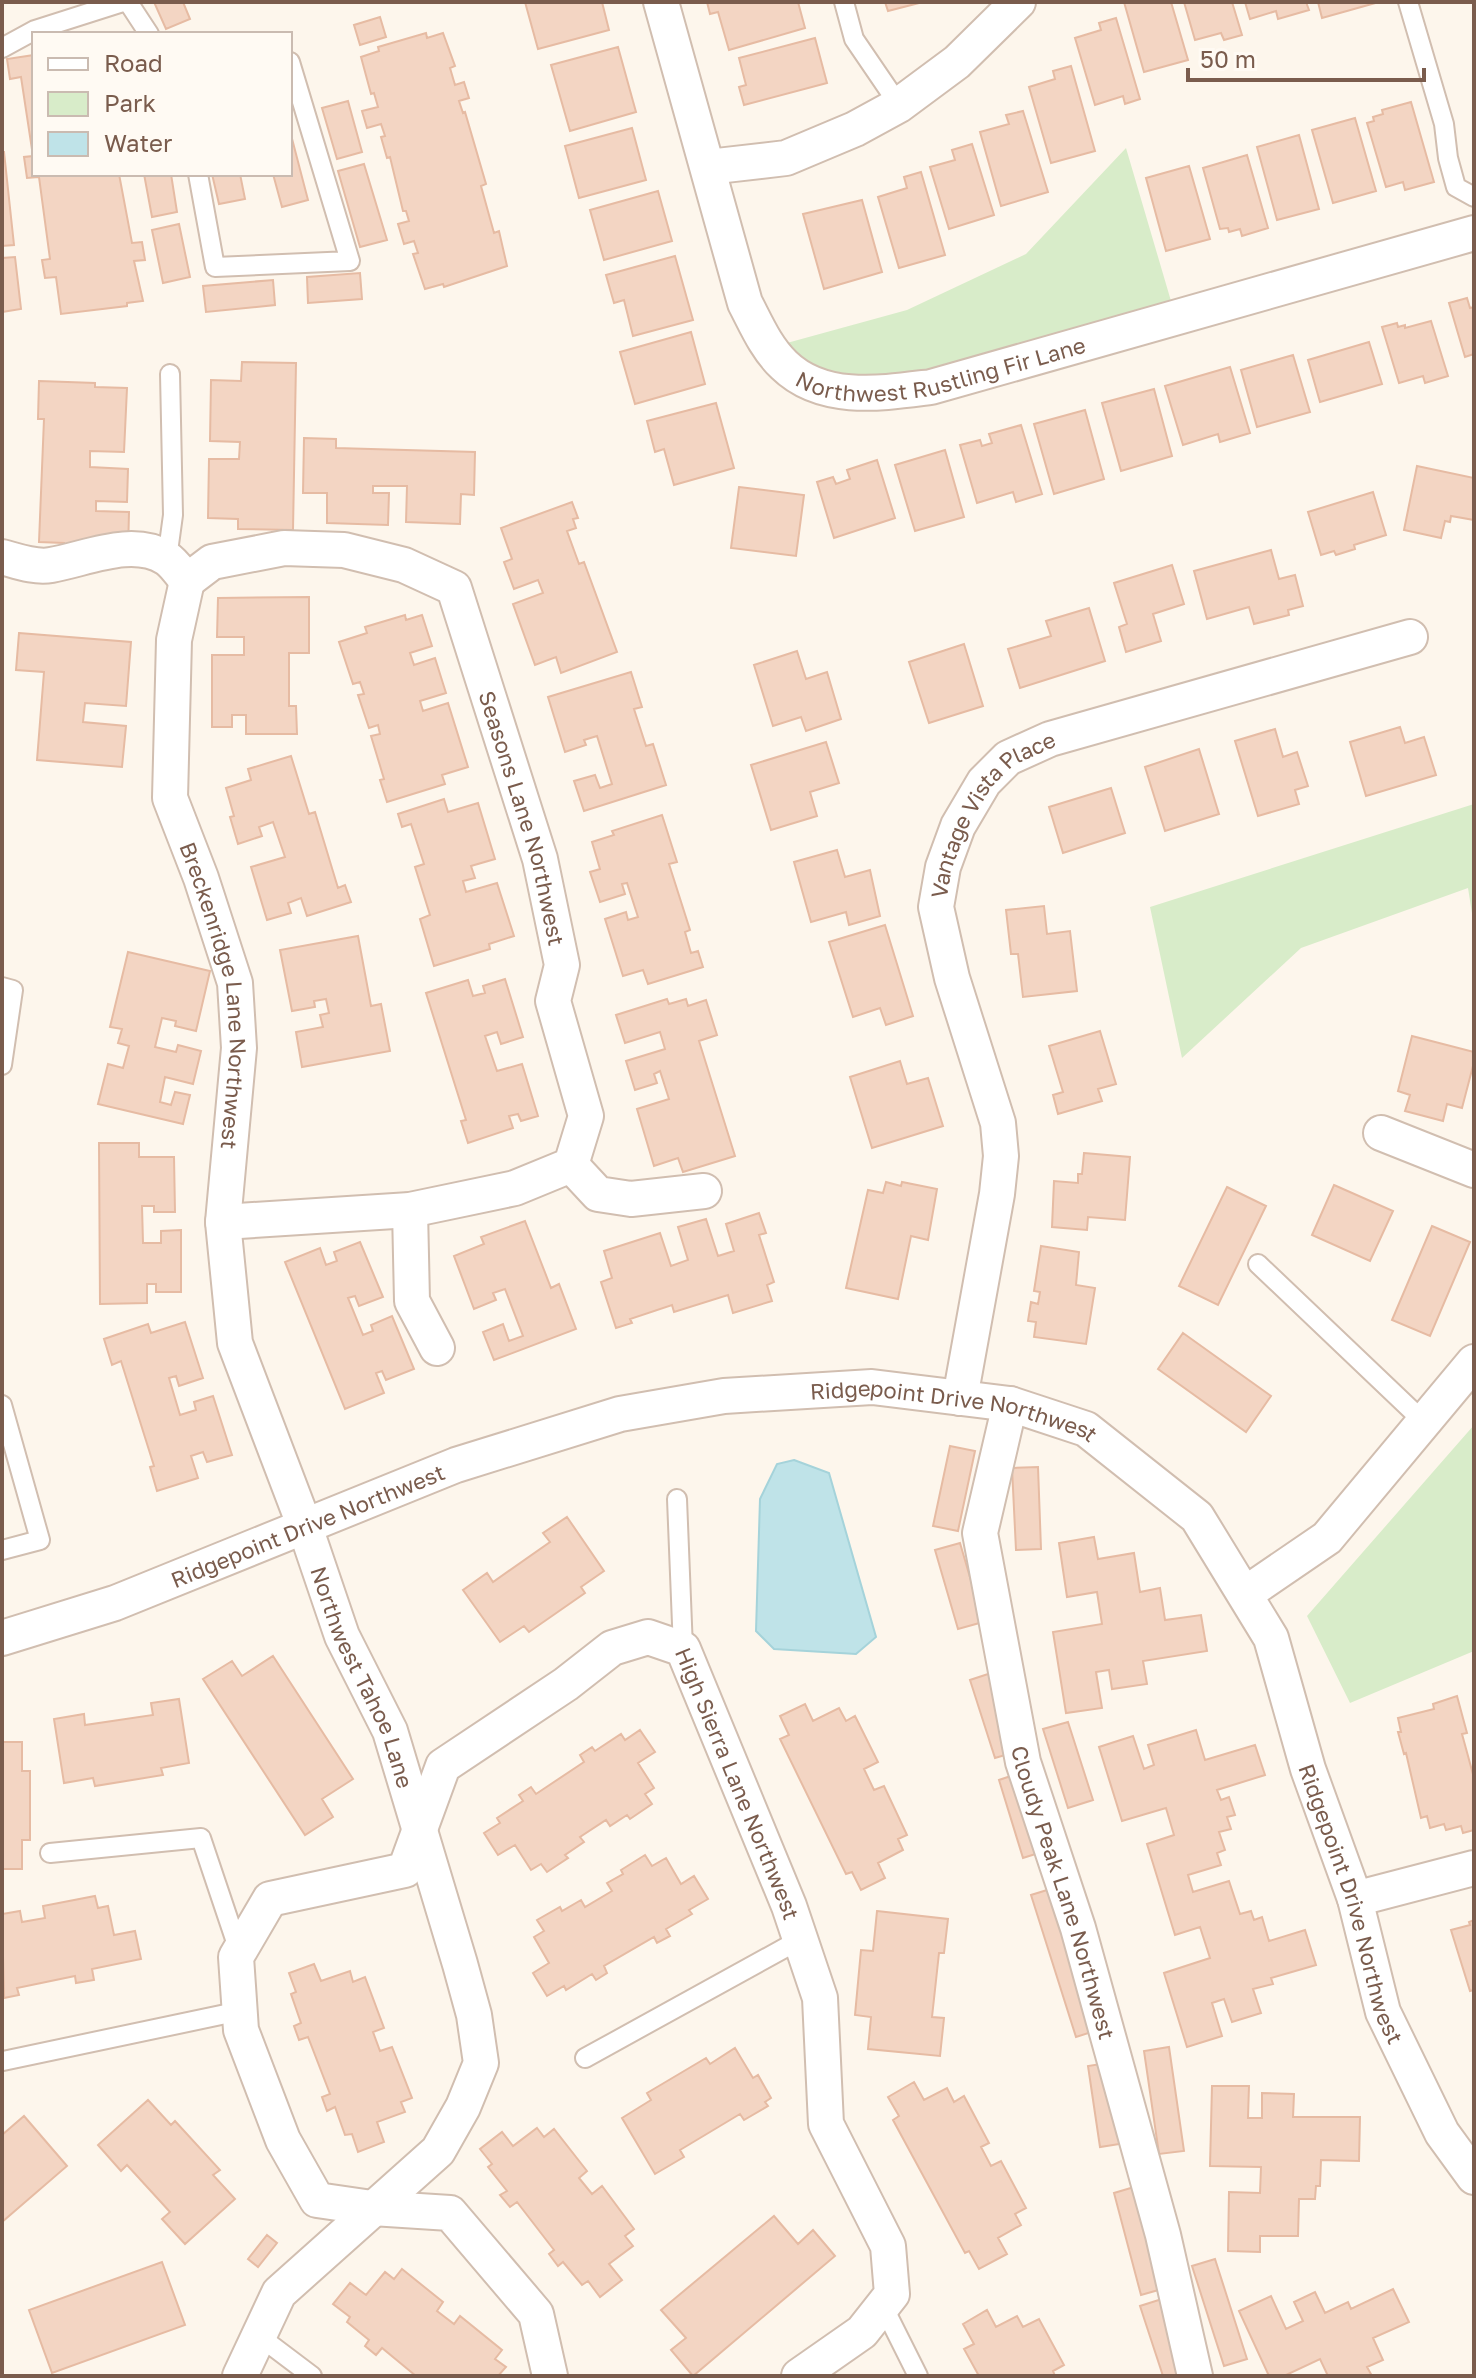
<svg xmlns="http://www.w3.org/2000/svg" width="1476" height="2378" font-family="'Golos Text',sans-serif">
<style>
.green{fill:#d8ecc9}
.water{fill:#bfe3e8;stroke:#a5d3da;stroke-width:2}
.building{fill:#f3d5c3;stroke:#e6bba3;stroke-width:2}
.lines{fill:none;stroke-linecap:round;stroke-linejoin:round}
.lane-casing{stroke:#d1beb0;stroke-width:22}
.street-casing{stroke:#d1beb0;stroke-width:38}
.lane{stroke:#fff;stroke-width:18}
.street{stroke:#fff;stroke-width:34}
.labels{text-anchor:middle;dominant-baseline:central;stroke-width:7;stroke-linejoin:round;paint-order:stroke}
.street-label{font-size:22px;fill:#7a5c4d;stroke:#fffaf3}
</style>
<rect width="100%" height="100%" fill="#fdf6ec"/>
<path class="green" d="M1126 148 1176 318 868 395 776 346 907 310 1026 254Z
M1474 804V926L1468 888 1301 948 1182 1058 1150 907Z
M1474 1425V1651L1350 1703 1307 1616Z"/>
<path class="water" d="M794 1460 829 1473 876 1637 856 1654 774 1649 756 1631 760 1499 777 1464Z"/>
<path class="building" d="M154 2H183L190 19 166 29Z
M525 2H602L609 30 538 49Z
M707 2H798L805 28 729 50 718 12 710 14Z
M885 2H923L888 11Z
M1124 2H1171L1188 60 1144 72Z
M1184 2H1232L1242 35 1224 40 1221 33 1195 40Z
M1245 2H1306L1309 10 1278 19 1276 11 1250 19Z
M1318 2H1379L1322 18Z
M380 17 386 37 360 45 354 25Z
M1116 18 1140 99 1125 104 1123 96 1095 105 1075 38 1101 30 1099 23Z
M426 33 427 38 443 33 455 66 450 68 455 85 464 82 469 98 459 101 463 113 465 112 486 184 481 186 494 233 499 231 507 266 444 287 443 284 425 289 413 254 418 253 414 241 404 244 398 224 409 221 406 211H403L390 157 387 158 381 137 385 136 381 124 367 128 362 111 378 107 374 93 371 94 361 57 379 51 378 47Z
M815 38 827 83 744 105 739 87 746 85 739 58Z
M618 47 636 112 570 131 551 65Z
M34 55V174H119L132 243 142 242 145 260 134 261 143 301 127 303V306L61 314 56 277 45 278 42 260 50 259 39 177 27 178 24 157 33 156 21 77 10 79 7 59Z
M1071 66 1095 151 1051 163 1029 87 1055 79 1053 71Z
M348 101 362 152 337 159 322 108Z
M1411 102 1434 182 1405 190 1403 182 1386 187 1367 123 1374 121 1373 117 1383 114 1382 110Z
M1023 111 1048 192 1001 206 980 132 1009 124 1006 115Z
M1355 118 1376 191 1333 203 1312 130Z
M632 128 646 180 579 198 565 146Z
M290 131 308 200 282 207 273 174H290Z
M1299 135 1319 209 1277 220 1257 147Z
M972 144 994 215 949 229 930 167 955 160 952 150Z
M2 152H4L14 245 2 246Z
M1247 155 1268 228 1242 236 1240 229 1229 232 1228 228 1220 229 1203 168Z
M364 164 387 240 360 247 338 171Z
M1189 166 1210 239 1166 251 1146 178Z
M921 172 945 255 899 268 878 197 907 188 904 177Z
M144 174H171L177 212 152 217Z
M212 174H240L245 199 219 204Z
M658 191 672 241 604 260 590 210Z
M862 200 882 272 824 289 803 214Z
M179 224 190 277 163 283 152 230Z
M675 256 693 320 633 336 624 300 614 303 606 275Z
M15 257 21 309 2 312V258Z
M360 273 362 299 308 303 307 277Z
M273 280 275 305 206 312 203 286Z
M1467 298 1470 308 1474 307V354L1465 357 1449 303Z
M1431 321 1448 376 1425 383 1423 376 1399 383 1382 327 1397 323 1398 327 1405 325V328Z
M691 332 705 384 635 404 620 352Z
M1369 342 1382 384 1320 402 1308 360Z
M1293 355 1310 412 1257 427 1241 370Z
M242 362 296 363 293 530 238 529V519L208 518 209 459H239L240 442 210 441 211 380 241 381Z
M1230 367 1250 433 1220 442 1218 434 1183 445 1165 386Z
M39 381 95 383V387L127 388 124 452 90 451V467L128 469 127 502 96 501V511L129 512 128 552 64 551V543L39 542 44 419H38Z
M1154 389 1172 456 1121 471 1102 403Z
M716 403 734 468 674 485 664 449 655 452 647 421Z
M1085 410 1104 479 1054 494 1034 424Z
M1021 425 1042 494 1016 502 1013 492 977 503 960 445 980 440 982 446 992 443 989 434Z
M304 438 336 439V448L475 452 474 495 461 494 460 524 406 522 407 486H373V493H389L388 525 327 523V493H303Z
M945 450 964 517 915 531 895 465Z
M877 460 895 518 834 538 817 482 833 477 836 484 850 479 847 470Z
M1417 466 1474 478V520L1451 516 1450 522 1445 521 1441 538 1404 530Z
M739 487 804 495 796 556 731 548Z
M1373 492 1386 535 1354 545 1355 549 1336 555 1334 551 1321 555 1308 512Z
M572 502 578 518 573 519 576 528 567 531 579 564 584 562 617 652 561 673 556 657 535 665 513 604 543 593 538 580 514 589 504 562 512 559 501 528Z
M1271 550 1279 579 1295 575 1303 606 1288 610 1289 615 1254 624 1249 607 1207 619 1194 571Z
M1172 565 1184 604 1153 614 1161 641 1126 652 1119 627 1127 624 1114 583Z
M309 597V653H289V706H296L297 734H246V715H232V727H212V655H244V637H217L218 598Z
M1089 608 1105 661 1020 688 1008 649 1051 636 1046 621Z
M405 615 406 620 422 615 432 646 410 653 414 665 435 658 446 693 420 701 423 711 448 703 468 767 442 775 445 784 387 802 380 780 384 779 371 736 380 734 378 725 369 728 358 695 364 694 360 682 353 684 339 642 367 633 365 627Z
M19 633 131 642 126 706 85 703 83 722 126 726 122 767 37 760 44 672 16 670Z
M964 644 983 706 929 723 909 662Z
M797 651 806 679 827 672 841 719 806 731 801 717 773 726 754 665Z
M631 672 642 707 634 709 646 746 653 744 666 785 584 811 574 781 595 775 600 788 612 784 597 736 584 740 586 745 565 752 548 697Z
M1400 727 1405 743 1424 737 1436 775 1366 796 1350 742Z
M1275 729 1283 757 1297 752 1308 786 1295 790 1299 804 1258 816 1235 741Z
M826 742 839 783 810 792 817 816 771 830 751 765Z
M1199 749 1219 814 1165 831 1145 767Z
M291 756 309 814 315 812 338 888 345 885 351 902 307 916 301 898 288 903 291 913 267 920 251 867 285 857 273 822 259 827 262 836 238 844 230 817 234 816 226 788 251 780 248 769Z
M1111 788 1125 833 1063 853 1049 807Z
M444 799 448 812 478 803 495 859 471 866 475 878 463 881 466 892 497 883 514 936 489 944 490 949 434 966 420 919 430 915 415 867 424 864 411 824 402 827 398 814Z
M662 815 677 862 669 864 690 930 685 932 691 953 698 951 703 967 648 984 643 970 623 976 605 919 626 912 628 920 638 917 627 883 622 884 625 894 600 902 590 872 600 869 592 842 614 835 612 831Z
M837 850 845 877 870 870 880 916 849 925 846 912 811 922 794 862Z
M1044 906 1047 934 1070 931 1077 991 1023 997 1018 954H1011L1006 910Z
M885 925 913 1016 886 1025 880 1008 853 1017 829 942Z
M358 936 371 1006 381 1004 390 1051 302 1067 296 1032 323 1027 320 1015 329 1013 326 999 314 1001 315 1007 292 1011 280 950Z
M128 952 210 971 196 1031 175 1026 176 1021 162 1018 155 1047 176 1052 178 1045 201 1051 193 1084 165 1077 160 1102 171 1105 175 1092 190 1095 183 1124 98 1104 108 1064 123 1068 129 1046 118 1043 122 1029 110 1027Z
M505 979 523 1037 501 1044 497 1032 485 1036 497 1071 522 1064 538 1116 521 1121 518 1114 509 1116 513 1128 468 1143 461 1121 466 1120 426 993 468 980 473 996 485 993 483 986Z
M667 999 669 1004 686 999 688 1006 706 1000 717 1035 699 1041 735 1156 683 1172 678 1158 654 1166 637 1109 669 1099 660 1071 654 1074 657 1083 635 1090 626 1061 665 1049 660 1032 625 1043 616 1015Z
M1100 1031 1116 1084 1098 1089 1102 1101 1058 1114 1053 1095 1063 1092 1049 1046Z
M1412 1036 1474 1052V1062L1462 1108 1447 1104 1443 1121 1405 1111 1410 1095 1398 1091Z
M900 1061 907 1084 928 1078 943 1126 872 1148 850 1077Z
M99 1143H139V1157H174L175 1212H154V1206H142L143 1243H161V1231L181 1230V1292H156V1284H147V1303L100 1304Z
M1084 1153 1130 1157 1125 1220 1088 1217 1087 1230 1052 1227 1054 1181 1078 1183V1174H1082Z
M886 1182 901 1186 902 1182 937 1189 928 1240 911 1236 898 1299 846 1288 868 1190 883 1193Z
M1334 1185 1393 1211 1370 1261 1312 1235Z
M1227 1187 1266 1206 1218 1305 1179 1286Z
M759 1213 766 1233 759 1235 774 1282 767 1285 772 1301 733 1313 728 1295 674 1312 672 1305 630 1319 632 1323 616 1328 601 1282 612 1278 604 1251 660 1233 671 1266 688 1260 678 1227 706 1219 718 1256 734 1251 726 1224Z
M525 1221 551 1288 559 1284 576 1329 494 1360 483 1332 503 1324 509 1341 523 1336 505 1289 493 1293 496 1300 474 1309 454 1256 484 1244 481 1237Z
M1432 1226 1470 1242 1430 1336 1392 1320Z
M360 1242 383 1297 359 1306 355 1296 348 1298 363 1335 373 1331 371 1325 392 1316 414 1369 386 1380 382 1371 376 1373 384 1393 345 1409 285 1262 320 1248 326 1265 337 1261 334 1252Z
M1041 1246 1079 1252 1076 1285 1095 1288 1086 1344 1034 1337 1036 1322 1028 1321 1031 1302 1038 1304 1040 1292 1034 1291Z
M185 1322 203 1378 179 1386 176 1376 169 1378 180 1415 196 1410 194 1402 213 1396 232 1455 207 1462 203 1452 191 1456 198 1478 157 1491 150 1467 154 1466 121 1361 112 1365 104 1339 148 1324 151 1333Z
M1183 1333 1271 1396 1246 1432 1158 1369Z
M950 1446 975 1451 958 1531 933 1526Z
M1038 1467 1041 1549 1016 1550 1012 1468Z
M567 1517 604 1571 581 1587 585 1593 529 1632 524 1626 500 1642 463 1590 487 1573 493 1582 550 1542 543 1533Z
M1094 1537 1098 1559 1134 1553 1140 1592 1160 1588 1165 1620 1201 1615 1207 1651 1143 1661 1147 1684 1112 1689 1109 1670 1096 1672 1102 1708 1066 1713 1053 1632 1102 1624 1097 1592 1067 1597 1059 1543Z
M960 1543 983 1622 958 1629 935 1550Z
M273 1656 353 1779 322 1799 333 1817 305 1835 203 1679 232 1661 242 1676Z
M994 1672 1019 1751 995 1758 970 1680Z
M1457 1696 1467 1733 1462 1734 1474 1778V1830L1463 1833 1461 1826 1446 1830 1444 1824 1430 1828 1427 1816 1421 1818 1406 1753 1404 1754 1398 1732H1401L1398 1718 1434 1709 1433 1704Z
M179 1699 189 1763 161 1768 163 1775 95 1786 93 1778 64 1783 54 1719 84 1714 85 1725 153 1715 151 1703Z
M805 1704 813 1721 839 1708 846 1721 855 1716 878 1762 864 1769 874 1790 884 1786 907 1835 898 1839 903 1850 878 1863 885 1878 861 1890 852 1872 846 1874 780 1739 789 1735 780 1716Z
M1068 1722 1093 1800 1068 1808 1043 1729Z
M640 1730 655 1752 638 1763 654 1788 645 1794 652 1804 630 1819 627 1815 610 1826 606 1820 580 1837 584 1842 565 1855 568 1858 547 1872 541 1864 531 1870 515 1845 498 1855 484 1833 500 1823 497 1818 523 1801 519 1795 531 1787 536 1794 584 1762 580 1755 592 1747 595 1751 621 1734 625 1740Z
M1196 1730 1205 1760 1255 1745 1265 1775 1217 1790 1221 1800 1229 1797 1235 1815 1227 1817 1231 1829 1219 1832 1225 1850 1217 1853 1221 1865 1188 1875 1193 1892 1229 1881 1240 1914 1251 1911 1254 1920 1262 1917 1269 1941 1305 1930 1316 1965 1271 1978 1273 1984 1253 1989 1261 2013 1232 2022 1224 1999 1212 2003 1222 2036 1187 2047 1164 1973 1210 1958 1200 1927 1175 1935 1147 1844 1174 1835 1166 1808 1122 1821 1099 1747 1133 1736 1144 1769 1154 1765 1148 1745Z
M2 1742H22V1771H30V1840H22V1869H2Z
M1023 1772 1048 1850 1023 1858 999 1780Z
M645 1855 652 1866 666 1858 681 1884 694 1876 708 1899 689 1910 692 1914 666 1929 670 1936 657 1943 654 1937 604 1966 607 1973 596 1980 592 1974 566 1990 564 1986 547 1996 533 1973 549 1963 534 1937 544 1931 537 1920 560 1907 562 1911 581 1900 585 1907 612 1891 607 1883 623 1874 621 1870Z
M1060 1886 1104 2028 1076 2037 1031 1895Z
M95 1896 98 1908 108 1906 114 1935 135 1931 141 1959 92 1969 94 1980 76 1983 75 1976 17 1988 19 1995 4 1998 2 1914 20 1911 22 1922 45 1918 43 1906Z
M877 1911 948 1919 944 1953H939L932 2017 944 2018 940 2056 868 2049 871 2017 855 2015 861 1950 873 1951Z
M1474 1920V1990L1470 1991 1451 1930 1470 1925 1469 1922Z
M314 1964 321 1981 350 1971 353 1982 365 1977 384 2028 373 2032 380 2051 392 2047 412 2098 401 2102 405 2112 377 2122 384 2142 358 2152 352 2134 345 2135 335 2107 327 2111 322 2097 330 2094 308 2037 299 2040 294 2026 301 2023 291 1994 296 1992 289 1973Z
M1169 2047 1184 2151 1159 2154 1144 2051Z
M735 2048 753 2078 758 2075 771 2098 765 2102 768 2106 744 2120 740 2114 680 2150 684 2157 655 2174 622 2118 651 2100 647 2093 706 2058 710 2064Z
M1114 2062 1126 2143 1100 2147 1088 2066Z
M914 2082 924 2100 947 2088 954 2102 964 2096 989 2143 981 2147 991 2166 1001 2161 1026 2208 1015 2214 1021 2225 998 2238 1007 2254 979 2269 969 2251 965 2253 893 2120 899 2116 888 2097Z
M1212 2086H1249L1248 2118H1262V2093L1294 2094 1293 2117H1360L1359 2161 1321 2160 1320 2186H1316L1315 2199H1299L1298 2236H1260V2252L1228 2251 1229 2192 1260 2193 1261 2167 1210 2166Z
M148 2100 171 2125 175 2121 220 2170 213 2175 235 2199 185 2244 162 2219 170 2212 127 2165 121 2171 98 2145Z
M24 2116 67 2166 2 2222V2135Z
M537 2128 544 2137 554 2129 587 2171 579 2178 592 2194 602 2186 634 2229 625 2236 633 2246 609 2264 622 2280 600 2297 588 2281 582 2285 563 2262 558 2266 549 2254 554 2250 517 2202 510 2207 500 2195 507 2191 488 2167 492 2164 480 2149 502 2132 513 2146Z
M1134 2187 1162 2289 1141 2295 1114 2193Z
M774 2216 798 2244 813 2230 835 2256 693 2376 671 2350 686 2338 661 2310Z
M267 2235 277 2243 258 2267 248 2259Z
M1215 2259 1247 2359 1224 2366 1192 2266Z
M162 2262 185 2325 52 2373 29 2310Z
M402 2269 443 2302 437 2311 454 2324 460 2316 502 2350 495 2359 506 2367 498 2376H416L382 2348 376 2355 365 2346 369 2340 347 2322 350 2317 333 2304 350 2283 366 2295 385 2272 394 2279Z
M1393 2289 1409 2322 1373 2338 1383 2360 1367 2367 1372 2376H1328L1320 2359 1284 2376H1269L1239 2311 1271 2296 1286 2329 1303 2321 1294 2302 1315 2292 1325 2313 1348 2302 1351 2309Z
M1165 2298 1189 2376H1163L1140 2306Z
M987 2310 996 2327 1017 2316 1023 2327 1039 2319 1064 2365 1053 2371 1055 2376H979L964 2349 974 2344 963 2324Z"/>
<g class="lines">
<g class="lane-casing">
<path id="lane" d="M128 2 149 34
M844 2 854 39 899 105
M1408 2 1444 124 1448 158 1456 187 1474 197
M2 48 35 30 123 2
M198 174 215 267 350 261 290 62
M167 559 173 515 170 374
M2 987 13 990 2 1065
M1258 1264 1424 1422
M2 1405 40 1540 2 1550
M677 1499 683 1649
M50 1853 201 1838 239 1951
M585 2058 801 1939
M3 2061 240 2011
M883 2306 918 2376
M259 2336 312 2376"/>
</g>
<g class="street-casing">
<g id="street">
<path id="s1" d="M661 2 745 303C756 324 766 348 784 365 823 403 883 393 931 387L1474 233"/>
<path d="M708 167 786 158 855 129 899 105 957 62 1018 2"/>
<path d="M2 557C17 561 35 568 51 565 86 559 132 537 166 558 174 563 181 574 187 581"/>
<path id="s2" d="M187 581 174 640 170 798 201 878 235 983 239 1048 223 1222 235 1343 305 1527 342 1636 390 1731 460 1964 474 2015 481 2063 463 2107 438 2151 279 2293 240 2376"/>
<path id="s3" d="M187 581 212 562 284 548 344 550 404 565 454 588 540 859 562 965 553 1001 586 1116 571 1165 515 1188 410 1210 223 1222"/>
<path d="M1381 1133 1474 1170"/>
<path d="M571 1165 598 1194 631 1199 704 1191"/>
<path d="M410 1210 412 1301 437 1348"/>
<path id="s4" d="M960 1398 997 1194 1001 1156 998 1123 952 978 936 907 943 867 958 826 984 782 1008 758 1050 739 1410 637"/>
<path id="s5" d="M1010 1404 980 1533 1023 1762 1078 1928 1163 2235 1195 2376"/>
<path d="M1245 1594 1327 1538 1474 1362"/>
<path id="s6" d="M2 1638 115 1603 456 1465 620 1414 724 1396 872 1387 1010 1404 1086 1429 1197 1517 1271 1638 1308 1769 1355 1899 1383 2012 1442 2133 1474 2177"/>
<path d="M1355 1899 1474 1868"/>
<path id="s7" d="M550 2376 536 2314 450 2213 372 2208 317 2200 283 2140 241 2030 236 1957 270 1899 405 1870 443 1766 566 1684 612 1648 648 1637 683 1649 789 1906 820 1998 826 2124 888 2246 892 2294 862 2332 799 2376"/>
</g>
</g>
<use href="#lane" class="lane"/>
<use href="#street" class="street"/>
</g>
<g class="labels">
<g class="street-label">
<text stroke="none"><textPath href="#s1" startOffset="552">Northwest Rustling Fir Lane</textPath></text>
<text stroke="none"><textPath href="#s3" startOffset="522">Seasons Lane Northwest</textPath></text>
<text stroke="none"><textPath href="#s4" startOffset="618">Vantage Vista Place</textPath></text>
<text stroke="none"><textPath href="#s2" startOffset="424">Breckenridge Lane Northwest</textPath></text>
<text stroke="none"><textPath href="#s6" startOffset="996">Ridgepoint Drive Northwest</textPath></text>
<text stroke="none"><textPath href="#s6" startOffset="326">Ridgepoint Drive Northwest</textPath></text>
<text stroke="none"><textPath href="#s2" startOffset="1134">Northwest Tahoe Lane</textPath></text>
<text stroke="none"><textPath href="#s7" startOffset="1332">High Sierra Lane Northwest</textPath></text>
<text stroke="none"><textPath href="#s5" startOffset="502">Cloudy Peak Lane Northwest</textPath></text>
<text stroke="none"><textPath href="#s6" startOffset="1692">Ridgepoint Drive Northwest</textPath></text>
</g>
</g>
<rect width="1476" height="2378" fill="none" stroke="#7a5c4d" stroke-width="8"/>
<rect x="32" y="32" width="260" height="144" fill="#fffaf3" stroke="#cabbb1" stroke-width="2"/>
<rect x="48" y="58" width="40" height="12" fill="#ffffff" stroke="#cabbb1" stroke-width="2"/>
<text x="104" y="72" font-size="24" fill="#7a5c4d">Road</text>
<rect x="48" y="92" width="40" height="24" fill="#d8ecc9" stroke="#cabbb1" stroke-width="2"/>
<text x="104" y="112" font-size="24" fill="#7a5c4d">Park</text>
<rect x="48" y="132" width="40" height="24" fill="#bfe3e8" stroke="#cabbb1" stroke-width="2"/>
<text x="104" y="152" font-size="24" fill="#7a5c4d">Water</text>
<path d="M1188 68v12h236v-12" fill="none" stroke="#7a5c4d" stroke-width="4"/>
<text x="1200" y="68" font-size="24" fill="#7a5c4d" stroke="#fffaf3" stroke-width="6" paint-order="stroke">50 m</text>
</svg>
